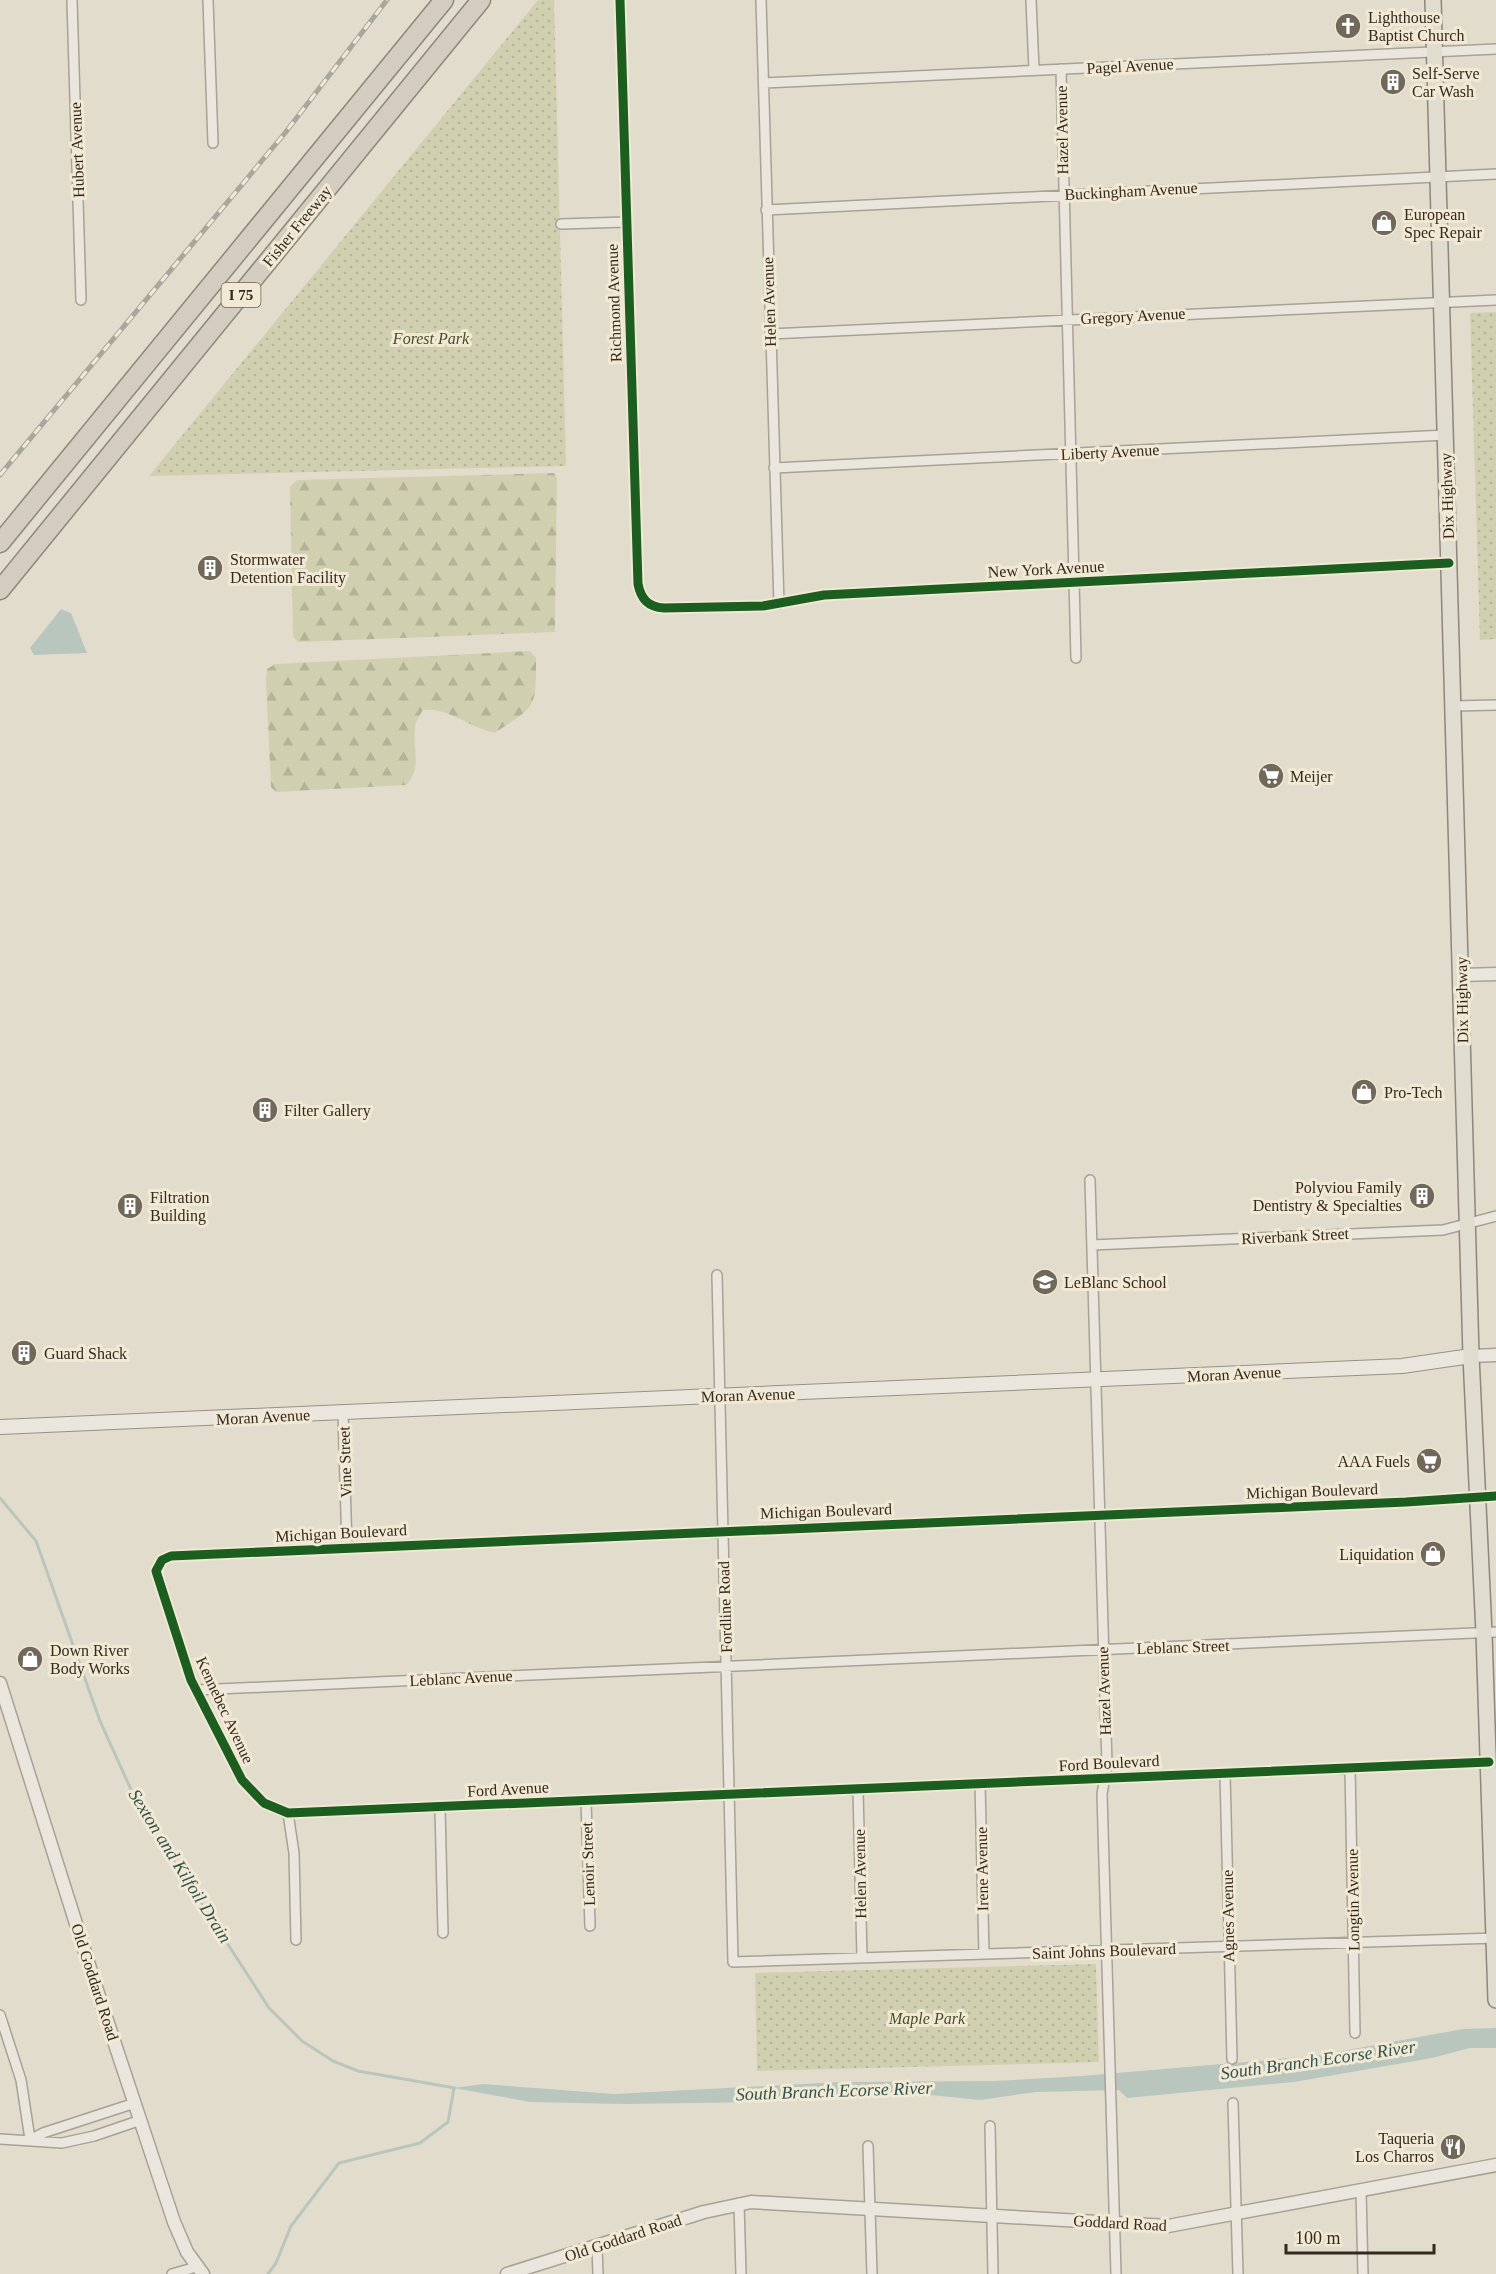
<svg xmlns="http://www.w3.org/2000/svg" width="1496" height="2274" font-family="Georgia,serif">
<style>
.forest{fill:url(#forest-firs)}
.park{fill:url(#park-dots)}
.water{fill:#b8c6be}
.lines{fill:none;stroke-linecap:round;stroke-linejoin:round}
.stream{stroke:#b8c6be;stroke-width:3}
.minor-casing{stroke:#a7a196;stroke-width:12}
.tertiary-casing{stroke:#a7a196;stroke-width:15}
.secondary-casing{stroke:#979086;stroke-width:16}
.primary-casing{stroke:#8c867d;stroke-width:18}
.motorway-casing{stroke:#8c867d;stroke-width:21}
.minor{stroke:#eae6de;stroke-width:9}
.tertiary{stroke:#eae6de;stroke-width:12}
.secondary{stroke:#eae6de;stroke-width:14}
.primary{stroke:#e1dcd0;stroke-width:15}
.motorway{stroke:#d4ccbe;stroke-width:18}
.rail-casing{stroke:#a9a69e;stroke-width:5}
.rail{stroke:#f2e9d4;stroke-width:3;stroke-dasharray:9;stroke-linecap:butt}
.cycleway-casing{stroke:#f2e9d4;stroke-width:13}
.cycleway{stroke:#1b5e20;stroke-width:9}
.labels{text-anchor:middle;dominant-baseline:central;stroke-width:6;stroke-linejoin:round;paint-order:stroke}
.shield{fill:#f2e9d4;stroke:#6d6355;stroke-width:1.5}
.shield-label{font-size:15px;font-weight:bold;fill:#34291f}
.poi-label{font-size:16px;fill:#34291f;stroke:#f2e9d4;text-anchor:start}
.street-label{font-size:16px;fill:#34291f;stroke:#f2e9d4}
.park-label{font-size:16px;font-style:italic;fill:#454f28;stroke:#f2e9d4}
.water-label{font-size:18px;font-style:italic;fill:#305350;stroke:#f2e9d4}
</style>
<defs>
<pattern id="forest-firs" width="22" height="20" patternUnits="userSpaceOnUse" patternTransform="scale(1.5)"><rect width="22" height="20" fill="#d0d0b1"/><path d="M5 1l3.5 6h-7zM16 11l3.5 6h-7z" fill="#b3b398"/></pattern>
<pattern id="park-dots" width="8" height="8" patternUnits="userSpaceOnUse" patternTransform="scale(1.5)"><rect width="8" height="8" fill="#d0d0b1"/><path d="M2 2h.1M6 6h.1" fill="none" stroke="#b3b398" stroke-width="1.8" stroke-linecap="round"/></pattern>
</defs>
<rect width="100%" height="100%" fill="#e2dccd"/>
<path class="forest" d="M554 473 557 478 555 632 298 642 293 637 290 487 297 480Z
M530 651 536 658C536 708 537 706 494 733 469 727 448 707 423 710 420 715 415 722 415 728 412 749 423 767 406 785L276 792 271 787 266 682 267 669 275 664Z"/>
<path class="park" d="M538 0H554L566 466 149 476Z
M1496 312V639L1480 640 1470 313Z
M1096 1964 1099 2062 757 2071 755 1973Z"/>
<path class="water" d="M61 609 71 613 87 653 34 655 30 648Z
M1496 2028V2048H1470L1432 2058 1294 2082 1127 2098 1119 2090 1036 2092 980 2100 920 2094 761 2102 625 2104 530 2102 454 2088 483 2084 614 2094 840 2082 995 2081 1082 2076 1315 2056 1463 2029Z"/>
<g class="lines">
<path class="stream" d="M0 1498 36 1541 100 1721 138 1805 269 2008 302 2041 333 2061 358 2071 455 2088
M268 2274 276 2263 291 2226 339 2163 420 2143 448 2122 454 2088"/>
<g class="minor-casing">
<path id="minor" d="M72 0 81 300
M208 0 213 143
M620 0 638 584C641 599 648 607 664 608L763 606 824 595 1449 563
M761 0 779 604
M1031 0 1034 70
M1061 69 1076 658
M764 83 1496 49
M766 210 1496 174
M561 224 626 222
M770 334 1496 300
M774 468 1446 435
M1454 706 1496 705
M1090 1180 1107 1765 1102 1794 1116 2274
M1092 1245 1443 1230 1496 1216
M717 1275 733 1962 1496 1938
M343 1413 347 1548
M196 1690 1496 1632
M1489 1762 288 1813 264 1803 242 1780 191 1680 156 1571 162 1560 171 1556 1406 1502 1496 1496
M1350 1768 1355 2033
M1225 1773 1232 2059
M980 1784 984 1954
M858 1789 862 1958
M586 1801 590 1926
M440 1808 443 1933
M288 1813 294 1853 296 1940
M0 2015 21 2080 30 2139
M1233 2103 1238 2274
M990 2126 993 2274
M0 2139 62 2143 94 2136 141 2120
M32 2139 43 2133 135 2103
M868 2146 872 2274
M1361 2191 1363 2274
M739 2203 741 2274
M597 2246 598 2274
M172 2274 196 2267"/>
</g>
<g class="tertiary-casing">
<path id="tertiary" d="M1461 975 1496 974
M1471 1356 1496 1355
M0 1683 96 1987 174 2222 187 2252 203 2274
M507 2274 704 2212 751 2202 1168 2226 1496 2165"/>
</g>
<g class="secondary-casing">
<path id="secondary" d="M0 1427 1402 1366 1471 1356"/>
</g>
<g class="primary-casing">
<path id="primary" d="M1433 0 1471 1356 1484 1633 1496 2000"/>
</g>
<g class="motorway-casing">
<path id="motorway" d="M0 543 444 0
M0 590 481 0"/>
</g>
<use href="#minor" class="minor"/>
<use href="#tertiary" class="tertiary"/>
<use href="#secondary" class="secondary"/>
<use href="#primary" class="primary"/>
<use href="#motorway" class="motorway"/>
<g class="rail-casing">
<path id="rail" d="M0 475 285 133 387 0"/>
</g>
<use href="#rail" class="rail"/>
<g class="cycleway-casing">
<path id="cycleway" d="M620 0 638 584C641 599 648 607 664 608L763 606 824 595 1449 563
M1489 1762 288 1813 264 1803 242 1780 191 1680 156 1571 162 1560 171 1556 1406 1502 1496 1496"/>
</g>
<use href="#cycleway" class="cycleway"/>
</g>
<defs>
<g id="church-disc" transform="scale(1.35)"><circle r="9.5" fill="#71685c" stroke="#f2e9d4"/><path d="M-1.2-6h2.4v3.5h3.3v2.4h-3.3V6h-2.4V-.1h-3.3v-2.4h3.3Z" fill="#fff"/></g>
<g id="building-disc" transform="scale(1.35)"><circle r="9.5" fill="#71685c" stroke="#f2e9d4"/><path d="M-4-6H4V6H1V3H-1V6H-4ZM-2.5-4.3h1.7v1.8h-1.7ZM.8-4.3h1.7v1.8H.8ZM-2.5-1h1.7V.8h-1.7ZM.8-1h1.7V.8H.8Z" fill="#fff"/></g>
<g id="shop-disc" transform="scale(1.35)"><circle r="9.5" fill="#71685c" stroke="#f2e9d4"/><path d="M-5-2.5h2.3a2.7 3.5 0 0 1 5.4 0H5L5.5 6h-11ZM-1.5-2.5h3a1.5 2.3 0 0 0-3 0Z" fill="#fff"/></g>
<g id="supermarket-disc" transform="scale(1.35)"><circle r="9.5" fill="#71685c" stroke="#f2e9d4"/><path d="M-6-5.5h2.5l.6 2H6L4.5 2H-2.5L-4.4-4H-6ZM-1.5 3.2a1.3 1.3 0 1 0 .1 0ZM3 3.2a1.3 1.3 0 1 0 .1 0Z" fill="#fff"/></g>
<g id="school-disc" transform="scale(1.35)"><circle r="9.5" fill="#71685c" stroke="#f2e9d4"/><path d="M0-5L7-2L0 1L-7-2ZM-4 1L0 2.5L4 1V4Q0 6-4 4Z" fill="#fff"/></g>
<g id="restaurant-disc" transform="scale(1.35)"><circle r="9.5" fill="#71685c" stroke="#f2e9d4"/><path d="M-5-6h1v4h1v-4h1v4h1v-4h1v5L-1.5 .5V6h-2V.5L-5-1ZM5-6V6H3V1.5H1.5Q1.5-4 5-6Z" fill="#fff"/></g>
</defs>
<g fill-rule="evenodd">
<use href="#church-disc" x="1348" y="26"/>
<use href="#building-disc" x="1393" y="82"/>
<use href="#shop-disc" x="1384" y="223"/>
<use href="#building-disc" x="210" y="568"/>
<use href="#supermarket-disc" x="1271" y="776"/>
<use href="#shop-disc" x="1364" y="1092"/>
<use href="#building-disc" x="265" y="1110"/>
<use href="#building-disc" x="1422" y="1196"/>
<use href="#building-disc" x="130" y="1206"/>
<use href="#school-disc" x="1045" y="1282"/>
<use href="#building-disc" x="24" y="1353"/>
<use href="#supermarket-disc" x="1429" y="1461"/>
<use href="#shop-disc" x="1433" y="1554"/>
<use href="#shop-disc" x="30" y="1659"/>
<use href="#restaurant-disc" x="1453" y="2147"/>
</g>
<g class="labels">
<rect class="shield" x="221.5" y="283" width="39" height="24" rx="4.5"/>
<g class="shield-label">
<text x="241" y="295">I 75</text>
</g>
<g class="poi-label">
<text x="1368" y="17">Lighthouse<tspan x="1368" dy="18">Baptist Church</tspan></text>
<text x="1412" y="73">Self-Serve<tspan x="1412" dy="18">Car Wash</tspan></text>
<text x="1404" y="214">European<tspan x="1404" dy="18">Spec Repair</tspan></text>
<text x="230" y="559">Stormwater<tspan x="230" dy="18">Detention Facility</tspan></text>
<text x="1290" y="776">Meijer</text>
<text x="1384" y="1092">Pro-Tech</text>
<text x="284" y="1110">Filter Gallery</text>
<text x="1402" y="1187" text-anchor="end">Polyviou Family<tspan x="1402" dy="18">Dentistry &amp; Specialties</tspan></text>
<text x="150" y="1197">Filtration<tspan x="150" dy="18">Building</tspan></text>
<text x="1064" y="1282">LeBlanc School</text>
<text x="44" y="1353">Guard Shack</text>
<text x="1410" y="1461" text-anchor="end">AAA Fuels</text>
<text x="1414" y="1554" text-anchor="end">Liquidation</text>
<text x="50" y="1650">Down River<tspan x="50" dy="18">Body Works</tspan></text>
<text x="1434" y="2138" text-anchor="end">Taqueria<tspan x="1434" dy="18">Los Charros</tspan></text>
</g>
<g class="street-label">
<text transform="translate(1130 66) rotate(-3)">Pagel Avenue</text>
<text transform="translate(1062 130) rotate(-91)">Hazel Avenue</text>
<text transform="translate(77 150) rotate(-92)">Hubert Avenue</text>
<text transform="translate(1131 191) rotate(-3)">Buckingham Avenue</text>
<text transform="translate(297 226) rotate(-51)">Fisher Freeway</text>
<text transform="translate(769 302) rotate(-92)">Helen Avenue</text>
<text transform="translate(614 303) rotate(-92)">Richmond Avenue</text>
<text transform="translate(1133 316) rotate(-3)">Gregory Avenue</text>
<text transform="translate(1110 452) rotate(-3)">Liberty Avenue</text>
<text transform="translate(1447 496) rotate(-92)">Dix Highway</text>
<text transform="translate(1046 569) rotate(-3)">New York Avenue</text>
<text transform="translate(1462 1000) rotate(-91)">Dix Highway</text>
<text transform="translate(1295 1236) rotate(-3)">Riverbank Street</text>
<text transform="translate(1234 1374) rotate(-3)">Moran Avenue</text>
<text transform="translate(748 1395) rotate(-2)">Moran Avenue</text>
<text transform="translate(263 1417) rotate(-3)">Moran Avenue</text>
<text transform="translate(345 1462) rotate(-92)">Vine Street</text>
<text transform="translate(1312 1491) rotate(-2)">Michigan Boulevard</text>
<text transform="translate(826 1511) rotate(-2)">Michigan Boulevard</text>
<text transform="translate(341 1533) rotate(-3)">Michigan Boulevard</text>
<text transform="translate(725 1607) rotate(-92)">Fordline Road</text>
<text transform="translate(1183 1647) rotate(-2)">Leblanc Street</text>
<text transform="translate(461 1678) rotate(-3)">Leblanc Avenue</text>
<text transform="translate(1104 1691) rotate(-92)">Hazel Avenue</text>
<text transform="translate(225 1710) rotate(65)">Kennebec Avenue</text>
<text transform="translate(1109 1763) rotate(-3)">Ford Boulevard</text>
<text transform="translate(508 1789) rotate(-3)">Ford Avenue</text>
<text transform="translate(588 1864) rotate(-92)">Lenoir Street</text>
<text transform="translate(982 1869) rotate(-91)">Irene Avenue</text>
<text transform="translate(860 1874) rotate(-91)">Helen Avenue</text>
<text transform="translate(1353 1900) rotate(-91)">Longtin Avenue</text>
<text transform="translate(1228 1916) rotate(-91)">Agnes Avenue</text>
<text transform="translate(1104 1951) rotate(-2)">Saint Johns Boulevard</text>
<text transform="translate(95 1982) rotate(72)">Old Goddard Road</text>
<text transform="translate(1120 2223) rotate(3)">Goddard Road</text>
<text transform="translate(623 2238) rotate(-18)">Old Goddard Road</text>
</g>
<g class="park-label">
<text x="431" y="338">Forest Park</text>
<text x="927" y="2018">Maple Park</text>
</g>
<g class="water-label">
<text transform="translate(180 1866) rotate(58)">Sexton and Kilfoil Drain</text>
<text transform="translate(1318 2060) rotate(-8)">South Branch Ecorse River</text>
<text transform="translate(834 2091) rotate(-2)">South Branch Ecorse River</text>
</g>
</g>
<path d="M1286 2244v9h148v-9" fill="none" stroke="#34291f" stroke-width="3"/>
<text x="1295" y="2244" font-size="18" fill="#34291f" stroke="#f2e9d4" stroke-width="4.5" paint-order="stroke">100 m</text>
</svg>
